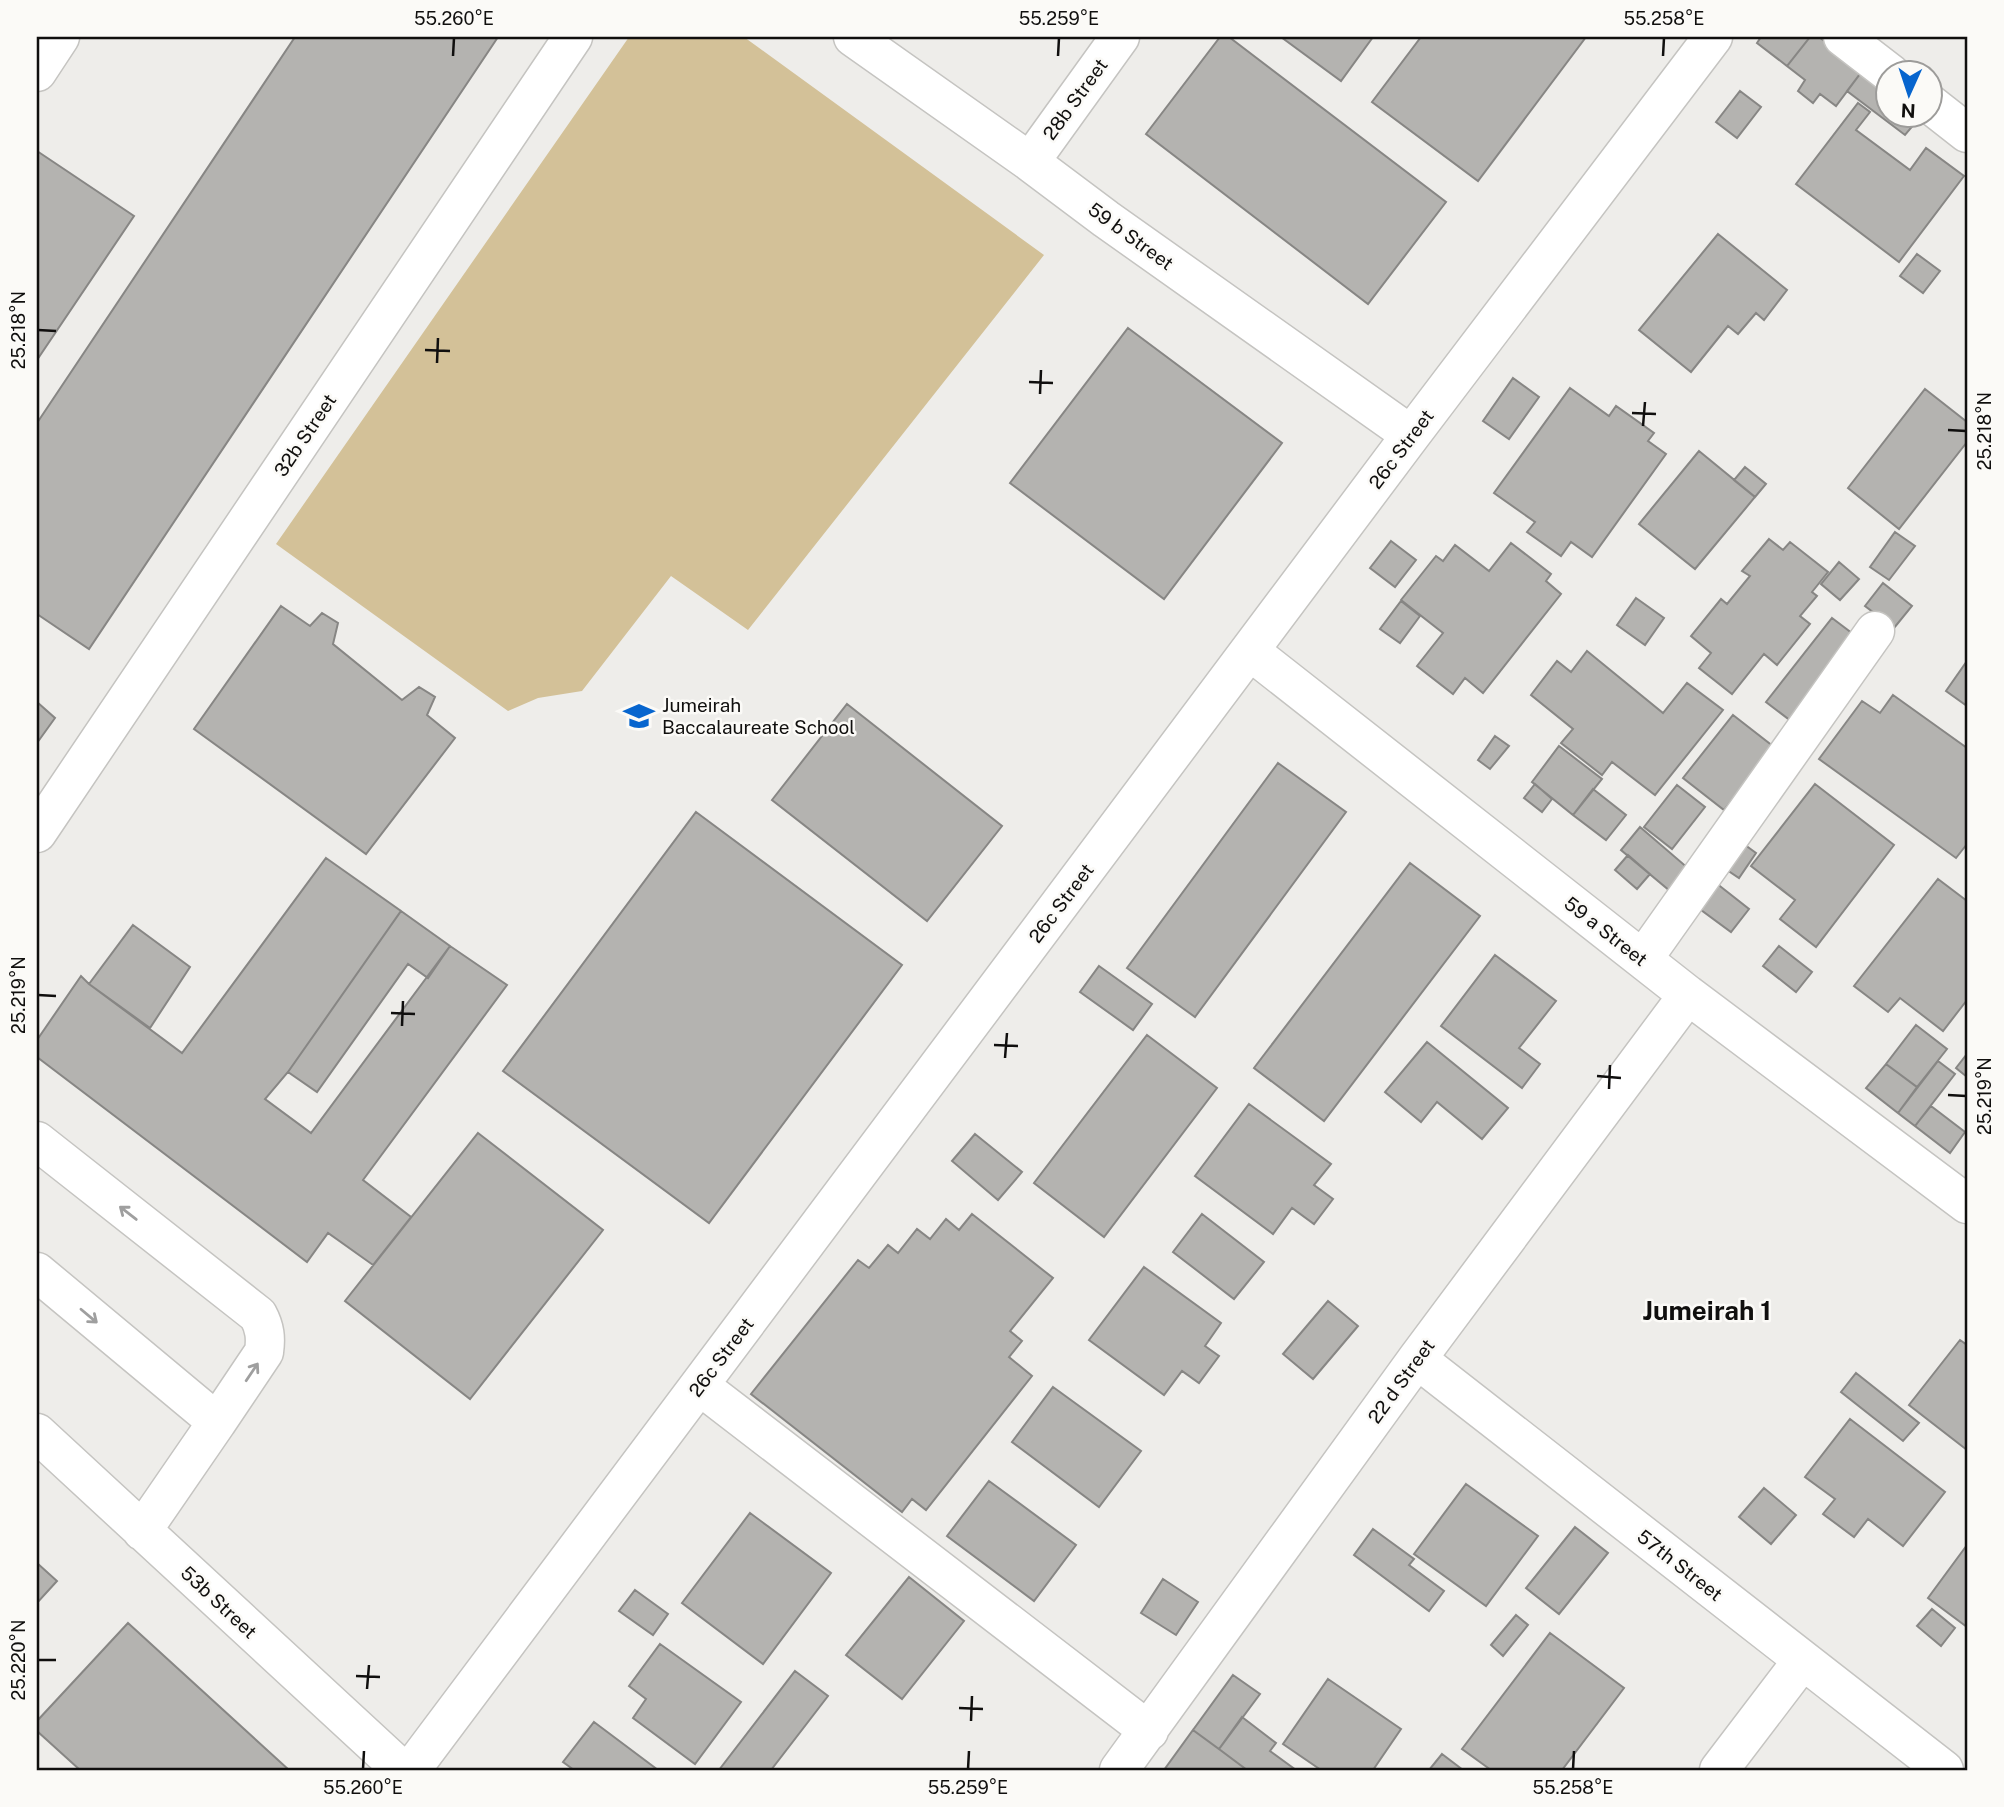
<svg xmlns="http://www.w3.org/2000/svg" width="2004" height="1807" font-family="'Public Sans',sans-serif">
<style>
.green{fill:#d3c198}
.building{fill:#b4b3b0;stroke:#878684;stroke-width:2}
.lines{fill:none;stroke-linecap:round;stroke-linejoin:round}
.minor-casing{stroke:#c5c4c1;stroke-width:41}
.minor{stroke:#fff;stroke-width:38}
.oneway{stroke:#9f9f9f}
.ticks{fill:none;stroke:#100f0e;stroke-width:2.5}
.labels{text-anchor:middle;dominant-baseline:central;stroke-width:5;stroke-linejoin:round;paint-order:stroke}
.street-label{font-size:19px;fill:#100f0e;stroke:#fbfaf7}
.poi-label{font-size:19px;fill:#100f0e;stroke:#fbfaf7;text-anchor:start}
.district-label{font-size:26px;font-weight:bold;fill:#100f0e;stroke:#fbfaf7}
.neatline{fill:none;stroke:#100f0e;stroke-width:2.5}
.ticks-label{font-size:18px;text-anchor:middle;fill:#100f0e}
</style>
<rect width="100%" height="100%" fill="#eeedea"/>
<path class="green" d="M629 37H744L1044 255 748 630 671 576 582 691 538 698 508 711 276 544Z"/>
<path class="building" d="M295 37H498L89 649 37 614V423Z
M1220 37H1229L1446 202 1368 304 1146 134Z
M1281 37H1373L1341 81Z
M1421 37H1586L1478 181 1372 102Z
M1761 37H1810L1787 66 1757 43Z
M1810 37H1819L1863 70 1836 106 1820 94 1813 103 1798 91 1805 80 1787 66Z
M1863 70 1888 90V116H1921L1905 135 1847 91Z
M1740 91 1761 107 1737 138 1716 122Z
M1858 103 1870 112 1856 130 1910 170 1926 148 1964 176 1899 262 1796 184Z
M37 151 134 216 37 360Z
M1718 234 1787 290 1764 320 1756 313 1738 334 1728 326 1691 372 1639 330Z
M1917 254 1940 271 1923 293 1900 276Z
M1128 328 1282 443 1164 599 1010 483Z
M1513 378 1539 397 1509 439 1483 421Z
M1570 388 1609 416 1616 406 1654 433 1648 441 1666 454 1592 557 1571 542 1561 556 1527 532 1535 522 1494 493Z
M1925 389 1967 422V442L1899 529 1848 488Z
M1699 451 1755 497 1695 569 1639 524Z
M1745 467 1766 484 1755 497 1734 480Z
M1895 532 1915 546 1889 580 1870 567Z
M1769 539 1783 550 1790 542 1828 572 1812 592 1817 596 1800 616 1810 624 1777 665 1764 654 1732 694 1699 668 1711 653 1691 636 1721 599 1727 604 1750 576 1742 571Z
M1391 541 1416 560 1395 587 1370 568Z
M1511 543 1551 574 1546 581 1561 594 1483 693 1465 678 1453 694 1417 666 1443 633 1401 600 1436 556 1443 561 1455 545 1489 571Z
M1839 562 1859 579 1840 600 1821 584Z
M1883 583 1912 606 1894 628 1865 606Z
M1636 598 1664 618 1645 645 1617 625Z
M1401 601 1420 616 1400 643 1380 629Z
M281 606 310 626 322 613 338 623 333 644 402 700 419 687 435 697 427 715 455 738 366 854 194 729Z
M1832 618 1857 637 1791 721 1766 702Z
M1587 651 1663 713 1687 683 1723 710 1655 795 1612 762 1602 775 1561 743 1573 729 1531 695 1557 661 1571 672Z
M1967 661V706L1946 691Z
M1893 695 1967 748V844L1956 858 1819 759 1862 701 1880 713Z
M37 702 55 718 37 743Z
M847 704 1002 826 927 921 772 800Z
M1733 715 1774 747 1724 810 1683 778Z
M1495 736 1509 746 1490 769 1478 760Z
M1559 746 1602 779 1573 815 1532 782Z
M1278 763 1346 812 1195 1017 1127 968Z
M1535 784 1552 799 1542 812 1524 798Z
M1815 784 1894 845 1816 947 1780 919 1795 900 1751 866Z
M1677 785 1705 807 1672 849 1644 827Z
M1593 789 1626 815 1606 840 1573 815Z
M696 812 902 965 709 1223 503 1071Z
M1640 827 1689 869 1670 891 1621 850Z
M1741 842 1756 853 1739 878 1724 868Z
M1628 855 1650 874 1637 889 1615 870Z
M326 858 401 911 288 1072 265 1099 311 1133 450 946 507 985 363 1180 411 1217 373 1265 328 1233 307 1262 37 1057V1040L81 976 89 984 182 1053Z
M1410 863 1480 916 1324 1121 1254 1068Z
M1938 879 1967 901V1000L1943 1031 1900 998 1888 1012 1854 986Z
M1716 883 1749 909 1731 932 1697 907Z
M401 911 450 946 428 978 408 964 317 1092 288 1072Z
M133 925 190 967 150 1028 89 984Z
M1779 946 1812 972 1796 992 1763 966Z
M1495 955 1556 1001 1519 1048 1540 1064 1522 1088 1441 1026Z
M1099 966 1152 1004 1133 1030 1080 992Z
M1916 1025 1947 1049 1917 1087 1886 1064Z
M1147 1035 1217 1088 1104 1237 1034 1183Z
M1427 1042 1508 1108 1482 1139 1437 1102 1421 1122 1385 1092Z
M1967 1054V1077L1956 1068Z
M1938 1061 1955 1074 1915 1126 1898 1113Z
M1886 1064 1917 1087 1898 1113 1866 1088Z
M1249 1104 1331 1164 1314 1185 1333 1199 1314 1224 1292 1208 1273 1234 1195 1176Z
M1931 1106 1965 1132 1950 1153 1915 1126Z
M478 1133 603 1230 470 1399 345 1301Z
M975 1134 1022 1172 998 1200 952 1161Z
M972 1214 1053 1278 1010 1331 1022 1341 1009 1357 1032 1376 926 1510 912 1499 902 1512 751 1394 858 1260 869 1268 888 1245 898 1253 917 1229 930 1239 946 1219 959 1230Z
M1202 1214 1264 1262 1234 1299 1173 1252Z
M1144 1267 1221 1323 1205 1346 1219 1356 1199 1383 1182 1371 1164 1395 1089 1340Z
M1328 1301 1358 1326 1313 1379 1283 1354Z
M1960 1340 1967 1345V1450L1909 1405Z
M1856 1373 1919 1423 1903 1441 1841 1392Z
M1053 1387 1141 1451 1099 1507 1012 1442Z
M1850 1419 1945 1492 1903 1546 1868 1519 1854 1537 1823 1514 1835 1499 1805 1477Z
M989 1481 1076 1545 1034 1601 947 1536Z
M1466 1484 1538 1536 1486 1606 1414 1554Z
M1764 1488 1796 1515 1771 1544 1739 1517Z
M750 1513 831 1573 763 1664 682 1603Z
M1575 1527 1608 1553 1559 1614 1526 1588Z
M1373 1529 1414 1559 1409 1565 1444 1591 1429 1611 1354 1555Z
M1967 1545V1627L1928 1598Z
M37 1563 57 1581 37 1603Z
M909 1577 964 1621 902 1699 846 1655Z
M1163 1579 1198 1602 1176 1635 1141 1613Z
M635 1590 668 1614 653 1635 619 1611Z
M1932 1609 1955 1628 1941 1646 1917 1626Z
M1516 1615 1528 1625 1503 1656 1491 1645Z
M128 1623 289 1770H80L37 1731V1721Z
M1550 1633 1624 1688 1562 1770H1491L1462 1749Z
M660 1644 741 1702 695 1764 633 1718 646 1699 629 1686Z
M795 1671 828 1696 771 1770H719Z
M1233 1675 1260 1694 1219 1749 1193 1730Z
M1328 1679 1401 1729 1373 1770H1321L1283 1744Z
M1242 1717 1276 1743 1270 1751 1296 1770H1247L1219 1749Z
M594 1722 658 1770H574L563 1762Z
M1193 1730 1219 1749 1247 1770H1164Z
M1442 1754 1463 1770H1429Z"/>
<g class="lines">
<g class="minor-casing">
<path id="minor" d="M853 37 1030 162 1106 219 1411 435
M1843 37 1891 74
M37 72 60 37
M1930 104 1967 133
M1030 162 1120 37
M1250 651 1688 995 1967 1204
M37 833 573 37
M1643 959 1875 631
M37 1141 258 1315C265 1328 266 1338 264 1352L217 1422 37 1272
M1417 1359 1944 1770
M700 1386 1149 1731
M37 1433 402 1770
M142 1531 217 1422
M411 1770 1411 435 1713 37
M1119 1770 1417 1359 1688 995
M1719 1770 1802 1661"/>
</g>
<use href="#minor" class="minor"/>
</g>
<defs><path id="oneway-shaft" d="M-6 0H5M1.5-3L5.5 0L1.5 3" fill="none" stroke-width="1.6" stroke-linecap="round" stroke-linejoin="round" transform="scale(1.75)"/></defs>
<g class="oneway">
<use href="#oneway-shaft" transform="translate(128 1213) rotate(-142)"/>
<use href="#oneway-shaft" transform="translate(89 1316) rotate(40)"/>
<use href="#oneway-shaft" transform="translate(252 1372) rotate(-56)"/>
</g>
<path class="ticks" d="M453 56 454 38M1058 56 1059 38M1663 56 1664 38M38 330 56 331M425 350 450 351M437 363 438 338M1029 382 1053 383M1040 394 1041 370M1632 413 1656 414M1643 426 1645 402M1948 430 1966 431M38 995 56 996M391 1013 415 1014M402 1026 403 1001M994 1045 1018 1046M1005 1058 1007 1033M1597 1076 1621 1078M1609 1089 1610 1065M1948 1095 1966 1096M38 1660H56M356 1676 380 1677M367 1689 369 1665M959 1708 983 1709M971 1721 972 1696M363 1769 364 1751M968 1769 969 1751M1573 1769 1574 1751"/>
<defs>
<g id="school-bare" transform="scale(2.415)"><path d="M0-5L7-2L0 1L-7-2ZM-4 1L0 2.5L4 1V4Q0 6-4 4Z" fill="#0765ce" stroke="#fbfaf7" stroke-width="2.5" paint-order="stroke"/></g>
</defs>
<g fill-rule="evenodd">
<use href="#school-bare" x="639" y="716"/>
</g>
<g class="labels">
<g class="street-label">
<text transform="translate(1075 99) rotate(-54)">28b Street</text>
<text transform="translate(1131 236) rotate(36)">59 b Street</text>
<text transform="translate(305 435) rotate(-56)">32b Street</text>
<text transform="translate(1401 449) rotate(-53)">26c Street</text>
<text transform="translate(1061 903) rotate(-53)">26c Street</text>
<text transform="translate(1606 931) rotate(38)">59 a Street</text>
<text transform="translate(721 1357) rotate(-53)">26c Street</text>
<text transform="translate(1401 1381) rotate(-54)">22 d Street</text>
<text transform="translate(1680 1565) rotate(38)">57th Street</text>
<text transform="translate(219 1602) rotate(43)">53b Street</text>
</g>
<g class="poi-label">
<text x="662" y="705">Jumeirah<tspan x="662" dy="22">Baccalaureate School</tspan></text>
</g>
<g class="district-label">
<text x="1707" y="1310">Jumeirah 1</text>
</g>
</g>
<rect width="2004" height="1807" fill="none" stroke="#fbfaf7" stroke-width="77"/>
<g transform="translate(1909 94) rotate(183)"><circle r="33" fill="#fbfaf7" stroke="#9d9c9a" stroke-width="2"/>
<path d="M0-5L12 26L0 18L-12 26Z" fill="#0765ce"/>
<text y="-10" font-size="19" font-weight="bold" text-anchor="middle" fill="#100f0e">N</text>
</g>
<rect x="38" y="38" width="1928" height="1731" class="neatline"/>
<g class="ticks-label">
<text x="454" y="25">55.260°E</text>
<text x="1059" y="25">55.259°E</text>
<text x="1664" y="25">55.258°E</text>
<text transform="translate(19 330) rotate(-90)" y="6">25.218°N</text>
<text transform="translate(1985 431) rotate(-90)" y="6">25.218°N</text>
<text transform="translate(19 995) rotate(-90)" y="6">25.219°N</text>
<text transform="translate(1985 1096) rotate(-90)" y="6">25.219°N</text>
<text transform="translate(19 1660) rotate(-90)" y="6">25.220°N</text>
<text x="363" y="1794">55.260°E</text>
<text x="968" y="1794">55.259°E</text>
<text x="1573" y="1794">55.258°E</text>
</g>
</svg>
